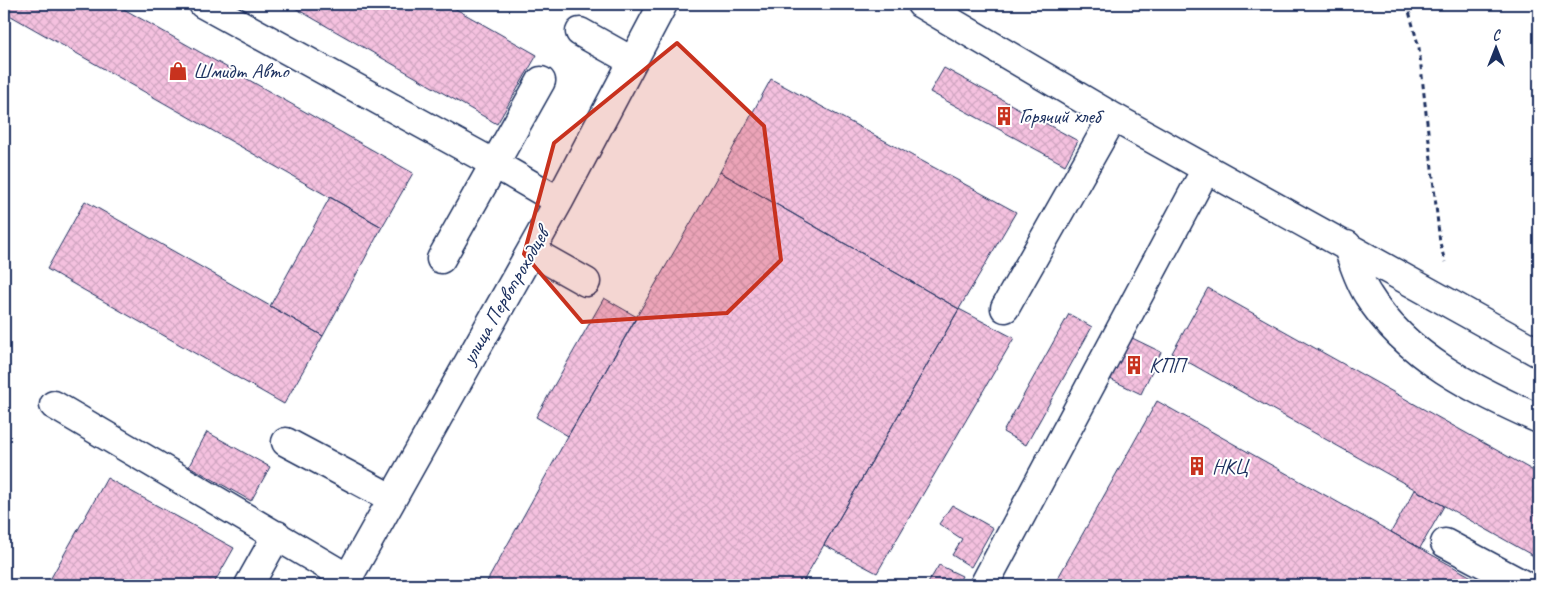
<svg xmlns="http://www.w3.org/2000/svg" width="1543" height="589" font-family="Caveat,sans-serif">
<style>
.building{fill:url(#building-cross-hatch);stroke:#1b2f5e}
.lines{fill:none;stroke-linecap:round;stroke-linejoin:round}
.minor-casing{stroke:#1b2f5e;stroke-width:31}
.path{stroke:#1b2f5e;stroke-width:3;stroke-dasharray:5 4;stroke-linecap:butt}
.minor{stroke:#fff;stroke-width:28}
.marked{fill:#c8321e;fill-opacity:0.2;stroke:#c8321e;stroke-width:4;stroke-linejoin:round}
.labels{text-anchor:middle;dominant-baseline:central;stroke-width:4;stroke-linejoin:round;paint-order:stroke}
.poi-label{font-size:21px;fill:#1b2f5e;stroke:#fff;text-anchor:start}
.street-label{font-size:21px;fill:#1b2f5e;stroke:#fff}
</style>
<defs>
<pattern id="building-cross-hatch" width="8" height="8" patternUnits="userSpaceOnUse" patternTransform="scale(1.25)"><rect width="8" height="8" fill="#f5c1df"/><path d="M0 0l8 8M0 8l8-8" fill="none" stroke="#d1a6c2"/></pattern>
</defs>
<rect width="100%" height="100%" fill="#fff"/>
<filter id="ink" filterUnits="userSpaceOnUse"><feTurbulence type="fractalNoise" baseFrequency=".02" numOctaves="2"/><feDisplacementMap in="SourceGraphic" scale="10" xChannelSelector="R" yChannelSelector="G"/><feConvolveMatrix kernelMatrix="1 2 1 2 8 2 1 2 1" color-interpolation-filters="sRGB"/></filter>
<g filter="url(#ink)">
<path class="building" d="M4 4H115L413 173 382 227 4 12Z
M288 4H447L537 55 497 124Z
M944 68 1078 141 1065 165 930 92Z
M771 79 1016 212 959 309 720 172Z
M720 172 959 309 801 585H485L568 436Z
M330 197 382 227 323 336 270 306Z
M85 201 323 336 284 404 47 269Z
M1208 288 1539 474V559L1172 353Z
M604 298 637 317 568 436 536 417Z
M959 309 1014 338 877 573 824 545Z
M1069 314 1092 327 1026 445 1003 432Z
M1126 335 1161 352 1141 394 1106 377Z
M1157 401 1391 532 1486 585H1054Z
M207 432 270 467 251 501 189 466Z
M107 478 234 548 213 585H47Z
M1415 490 1444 506 1420 548 1391 532Z
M952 505 993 528 971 567 952 555 962 539 939 524Z
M939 565 962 576 957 585H927Z"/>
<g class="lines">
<g class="minor-casing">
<path id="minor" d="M203 4 495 164 559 201
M921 4 1113 117 1539 353
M580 32 632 61
M1347 245C1353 261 1358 280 1368 295 1407 358 1475 390 1539 419
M531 251 586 282
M441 259 541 81
M1005 308 1113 117
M54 405 348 578
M286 442 391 498
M1445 543 1524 585
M249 585 277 535
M344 585 559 201 663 4
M984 585 1206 169"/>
</g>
<path class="path" d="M1407 4 1419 48 1440 243 1445 262"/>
<use href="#minor" class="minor"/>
</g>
</g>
<path class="marked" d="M677 43 764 126 781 260 727 313 582 322 524 254 554 143Z"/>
<defs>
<g id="shop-bare" transform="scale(1.5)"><path d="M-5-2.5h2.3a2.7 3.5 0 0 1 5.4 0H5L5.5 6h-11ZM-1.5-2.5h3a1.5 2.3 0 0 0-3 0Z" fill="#c8321e" stroke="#fff" stroke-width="2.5" paint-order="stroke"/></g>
<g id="building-bare" transform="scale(1.5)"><path d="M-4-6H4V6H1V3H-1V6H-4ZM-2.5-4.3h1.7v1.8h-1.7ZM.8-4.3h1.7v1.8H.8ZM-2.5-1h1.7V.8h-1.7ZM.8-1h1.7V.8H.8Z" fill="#c8321e" stroke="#fff" stroke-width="2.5" paint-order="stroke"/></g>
</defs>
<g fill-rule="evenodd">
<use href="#shop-bare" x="178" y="71"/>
<use href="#building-bare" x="1004" y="116"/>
<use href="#building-bare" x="1134" y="365"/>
<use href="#building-bare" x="1197" y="466"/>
</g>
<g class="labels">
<g class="poi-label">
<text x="193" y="71">Шмидт Авто</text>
<text x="1019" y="116">Горячий хлеб</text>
<text x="1149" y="365">КПП</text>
<text x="1212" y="466">НКЦ</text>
</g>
<g class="street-label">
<text transform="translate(505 296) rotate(-60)">улица Первопроходцев</text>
</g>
</g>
<rect width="1543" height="589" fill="none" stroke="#fff" stroke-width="20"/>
<rect x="10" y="10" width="1523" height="569" fill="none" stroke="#1b2f5e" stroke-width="2" filter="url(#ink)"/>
<g transform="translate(1496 48)" stroke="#ffffff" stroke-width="4" paint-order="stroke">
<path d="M0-4L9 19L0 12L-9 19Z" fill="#1b2f5e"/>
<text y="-8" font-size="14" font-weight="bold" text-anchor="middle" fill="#1b2f5e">С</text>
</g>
</svg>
